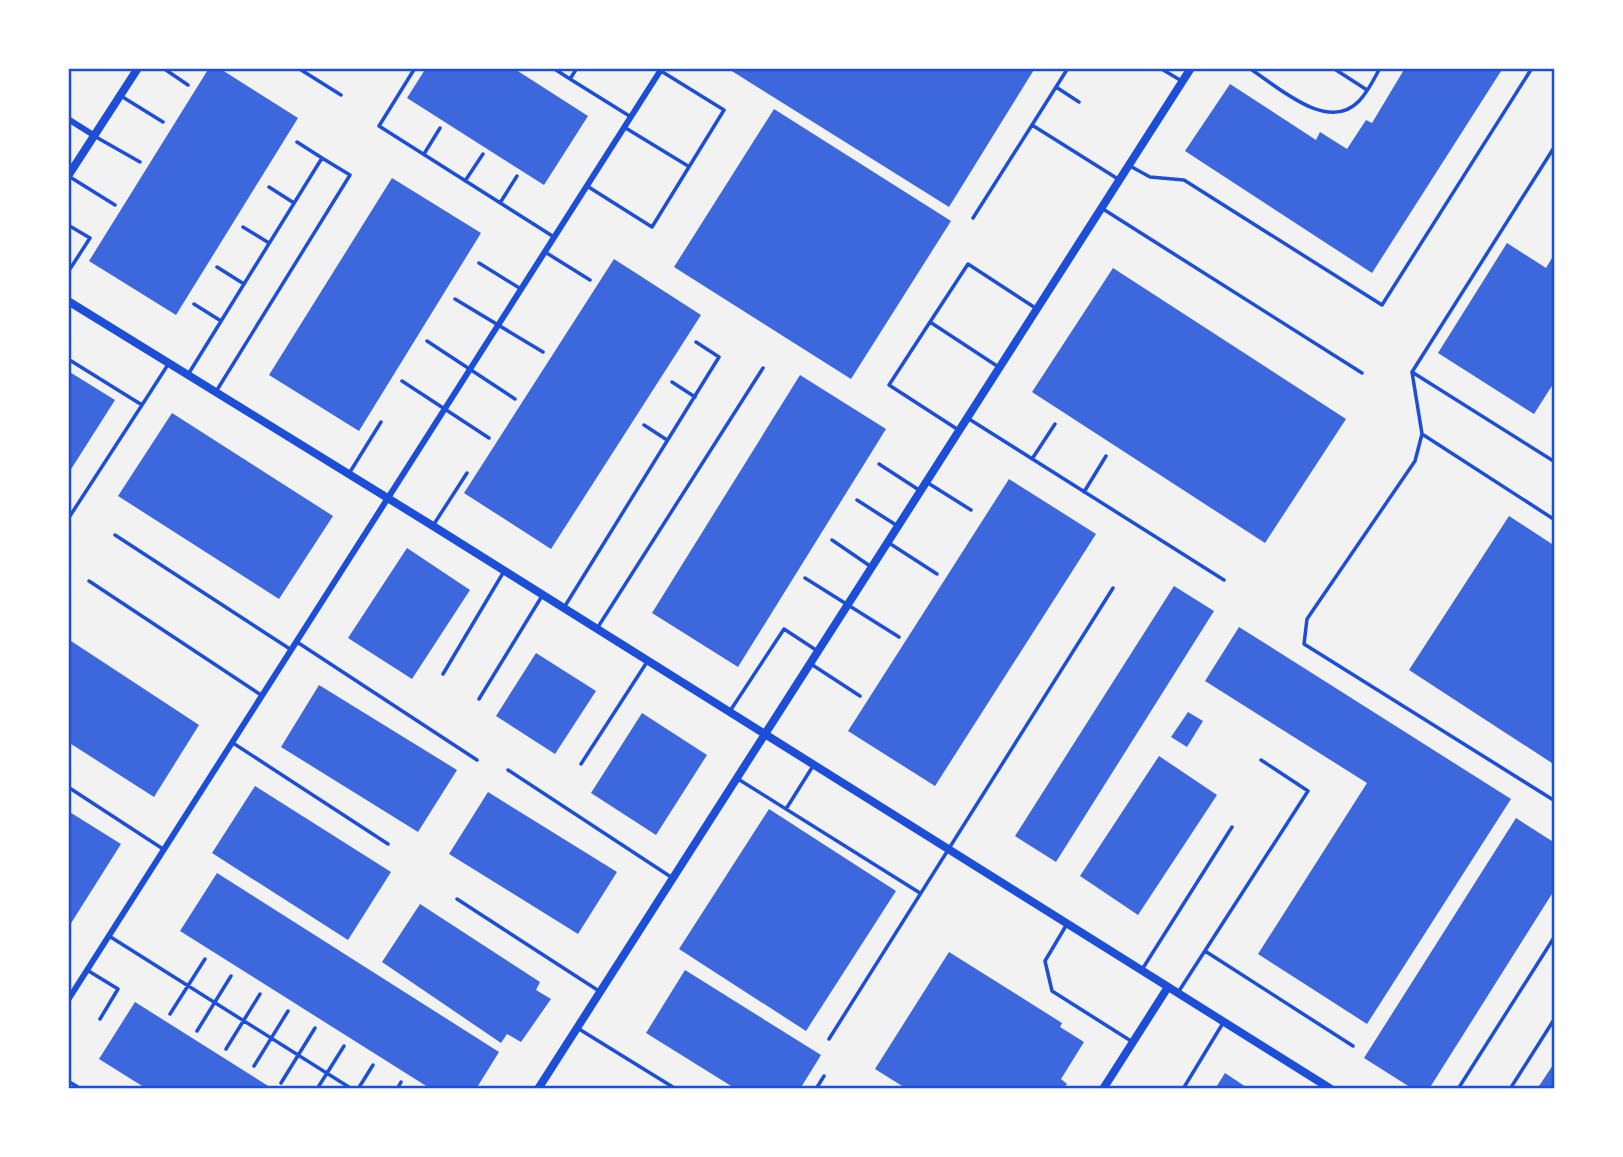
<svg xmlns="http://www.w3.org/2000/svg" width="1623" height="1157" font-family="Mulish,sans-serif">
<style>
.building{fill:#3d67dc}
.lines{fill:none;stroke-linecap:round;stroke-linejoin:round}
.service{stroke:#1d4ed8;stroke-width:3.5}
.minor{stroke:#1d4ed8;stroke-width:6}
.tertiary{stroke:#1d4ed8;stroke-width:8}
.neatline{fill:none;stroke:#1d4ed8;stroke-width:2.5}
</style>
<rect width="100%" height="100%" fill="#f2f2f2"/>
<path class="building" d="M209 68H219L298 118 176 315 89 261Z
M426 68H513L588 116 544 185 407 98Z
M727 68H1035L949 207Z
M1405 68H1503L1372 273 1185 151 1230 84 1316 140 1320 132 1347 149 1366 120 1372 123Z
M774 109 951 221 851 379 674 267Z
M392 178 481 233 359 431 269 375Z
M1507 243 1546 268 1555 253V381L1534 414 1438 353Z
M614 259 701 315 551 549 464 493Z
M1113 268 1346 419 1265 543 1032 392Z
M68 371 115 400 68 474Z
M800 375 886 429 738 667 652 613Z
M172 413 333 516 279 599 118 496Z
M1009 479 1096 534 935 786 848 731Z
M1509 516 1555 546V765L1409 670Z
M407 548 470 590 412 679 348 638Z
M1174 586 1214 611 1056 862 1015 836Z
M1239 627 1511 799 1367 1024 1258 954 1367 783 1205 681Z
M68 639 199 725 154 797 68 742Z
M536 653 596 691 555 754 496 716Z
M319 685 457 770 418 832 281 747Z
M1188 712 1203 721 1187 747 1171 737Z
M642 713 707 755 656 835 591 793Z
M1159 756 1217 795 1138 915 1080 876Z
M255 786 391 872 348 940 212 853Z
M488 792 617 872 578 934 449 854Z
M769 809 896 891 806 1031 679 949Z
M68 811 121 844 68 928Z
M1516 818 1555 843V889L1429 1089H1413L1364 1058Z
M217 873 499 1052 476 1089H431L180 931Z
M420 904 540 982 536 990 551 999 521 1042 507 1034 501 1043 382 962Z
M949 952 1062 1023 1060 1027 1084 1042 1061 1079 1067 1084 1063 1089H907L875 1069Z
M685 970 821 1055 800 1089H736L646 1033Z
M135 1002 273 1089H147L99 1059Z
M1555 1062V1089H1537Z
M1225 1073 1249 1089H1215Z"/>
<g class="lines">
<path class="service" d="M163 68 188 85
M298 68 341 95
M415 68 379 126 554 237
M553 68 570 79
M577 68 570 79 631 117
M1068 68 1032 125 1118 179
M1160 68 1180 80
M1249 68C1277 86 1328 134 1359 101 1368 92 1374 79 1380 68
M1333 68 1367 90
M1056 87 1079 102
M121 96 163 122
M624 127 688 166
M96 137 140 162
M1555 146 1412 372 1422 434 1415 461 1307 619 1304 644 1555 801
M424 154 440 128
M1130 166 1150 177 1184 180 1382 305 1532 68
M70 177 115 205
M465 181 483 154
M587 186 652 227 724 110 661 71
M269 187 294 203
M500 203 517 176
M1103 209 1362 373
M973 218 1032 125
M68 225 90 238 68 272
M243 227 269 243
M545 252 590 280
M479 263 521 289
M217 267 244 284
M455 299 543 352
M194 304 221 321
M930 322 968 264 1037 309
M427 341 515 399
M68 359 142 405 169 363
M1412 372 1555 462
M189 373 322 158 297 142
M402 381 489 438
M672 382 695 397
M217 390 350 175 322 158
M969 419 1224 580
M644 425 667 440
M957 429 889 385 930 322 997 366
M1422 434 1555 520
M1032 459 1055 424
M879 464 919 490
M350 472 381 422
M928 483 971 510
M1084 492 1106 456
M857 500 896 525
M68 519 142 405
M434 524 467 473
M115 535 290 649
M832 540 870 566
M889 543 937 574
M805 578 899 637
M89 581 261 695
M565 606 719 357 696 342
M598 627 763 368
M297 642 477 760
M811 664 860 696
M443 674 503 573
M479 699 542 596
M730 711 784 629 816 650
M233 743 388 844
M581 764 647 662
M508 770 671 877
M738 779 920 893
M68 787 163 849
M786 809 813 766
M457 899 599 991
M1067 924 1045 961 1052 991 1131 1041
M109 936 352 1089
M1205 951 1353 1046
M1143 968 1232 827
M87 970 118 989 100 1019
M1179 991 1308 791 1261 760
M170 1014 205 959
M579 1029 676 1089
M197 1031 231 976
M829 1039 1113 588
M226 1049 260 994
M254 1066 288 1011
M68 1081 81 1089
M281 1083 315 1028
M317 1089 344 1046
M358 1089 373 1065
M397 1089 401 1082
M816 1089 824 1076
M1183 1089 1223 1023
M1458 1089 1555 936
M1510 1089 1555 1018"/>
<path class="minor" d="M68 119 95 136
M68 1000 662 68"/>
<path class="tertiary" d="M68 176 138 68
M68 301 433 526 1331 1089
M538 1089 1191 68
M1103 1089 1168 987"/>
</g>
<rect width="1623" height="1157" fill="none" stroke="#ffffff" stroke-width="140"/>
<rect x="70" y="70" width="1483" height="1017" class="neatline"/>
</svg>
